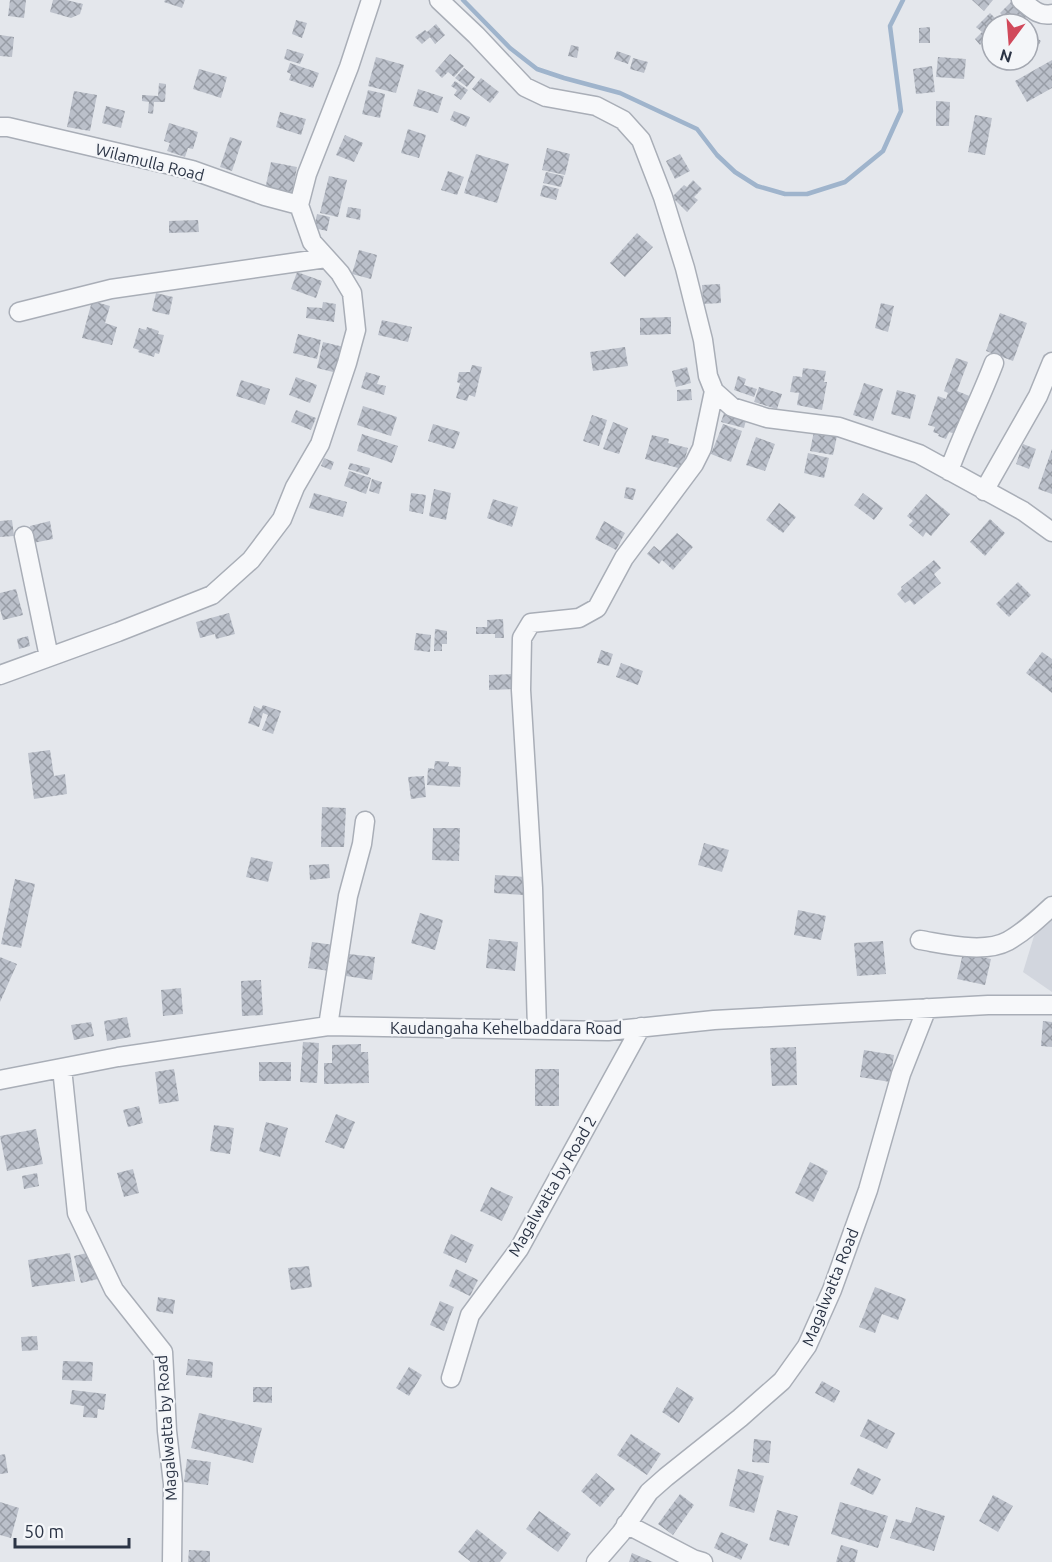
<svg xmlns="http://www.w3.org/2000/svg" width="1052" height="1562" font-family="Ubuntu,sans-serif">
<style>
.built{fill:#d2d6de}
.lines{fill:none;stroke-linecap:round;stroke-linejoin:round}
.stream{stroke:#9fb4cc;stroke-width:4.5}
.building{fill:url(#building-cross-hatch)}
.minor-casing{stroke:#a9aeb7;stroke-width:21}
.minor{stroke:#f7f8fa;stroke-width:18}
.labels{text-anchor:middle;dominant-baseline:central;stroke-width:4.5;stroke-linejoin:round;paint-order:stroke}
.street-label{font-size:16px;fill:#2b3445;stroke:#f4f6f9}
</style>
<defs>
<pattern id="building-cross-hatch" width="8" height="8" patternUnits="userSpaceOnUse" patternTransform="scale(1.5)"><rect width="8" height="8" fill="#bbc0ca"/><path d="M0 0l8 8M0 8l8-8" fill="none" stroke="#989da6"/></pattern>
</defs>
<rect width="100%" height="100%" fill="#e4e7ec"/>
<path class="built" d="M1052 914V992L1023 972 1034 936Z"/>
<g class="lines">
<path class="stream" d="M463 0 510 48 537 69 564 78 620 93 697 129 717 155 735 172 757 186 785 194H807L845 182 883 151 901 111 890 26 903 0"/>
</g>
<path class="building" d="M10 0H26L24 18 8 16Z
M53 0H66L83 4 80 14 71 18 50 12Z
M165 0H185L182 8 164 2Z
M972 0H993L984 11Z
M1013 0 1029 14 1019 24H1011L1000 13Z
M990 13 1001 24H992V42L987 37 980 45 975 39 982 32 976 27Z
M296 20 307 23 302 38 292 34Z
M436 24 445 35 435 44 430 37 422 44 415 37 425 30 427 32Z
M930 27V43H919V28Z
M1031 34 1041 41 1028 62V38Z
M0 35 14 37 12 57 0 56Z
M571 45 579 47 577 58 568 56Z
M287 49 304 54 300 64 284 59Z
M617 51 631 56 628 64 614 59Z
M450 54 464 66 454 77 448 72 442 78 435 71Z
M376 57 404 65 396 93 368 86Z
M938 57 966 59 964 79 936 77Z
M633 58 648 62 644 73 630 69Z
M1052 60V88L1027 102 1015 81Z
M290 63 319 73 313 88 289 80 291 74 287 72Z
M932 66 935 92 916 94 913 69Z
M464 68 475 77 467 87 455 78Z
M199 69 227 77 221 98 193 89Z
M481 78 499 92 490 103 472 89Z
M455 81 468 90 461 100 454 95 457 90 451 86Z
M159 83 166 84 165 102H154L153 114 148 113 149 102 142 101V95L158 96Z
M418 89 443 97 438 113 413 106Z
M368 90 385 94 380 118 362 114Z
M74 91 97 95 90 131 67 127Z
M936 101 950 102 949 126H936Z
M106 106 125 111 121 128 102 123Z
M454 111 470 117 466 127 450 120Z
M280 112 306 119 301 135 276 127Z
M975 115 992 118 985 155 968 152Z
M169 123 198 132 193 149 188 148 185 157 167 151 170 143 164 141Z
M408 129 426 135 419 158 401 153Z
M345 135 363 143 354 162 336 155Z
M230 137 242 141 232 171 220 167Z
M547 148 570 154 565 175 542 170Z
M476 154 509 164 497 203 464 193Z
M680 154 690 171 675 179 666 161Z
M271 162 297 167 291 199 264 194Z
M448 171 464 177 457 195 441 190Z
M546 172 564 176 561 187 543 183Z
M329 176 347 180 338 217 320 213Z
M693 180 702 189 694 197 698 200 687 212 672 197 684 185 687 187Z
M543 185 559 189 556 200 540 196Z
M348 207 361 209 360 220 346 217Z
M317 214 330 217 327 231 314 228Z
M198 220 199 232 169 233V221Z
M637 233 653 247 625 277 610 263Z
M359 250 377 255 371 279 352 274Z
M297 272 322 281 316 298 291 289Z
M720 284 721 303 703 304 702 285Z
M156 293 173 297 169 315 152 311Z
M92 301 110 306 105 323 117 327 112 345 82 338Z
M323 302 336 304 334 322 306 318 307 307 322 308Z
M881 303 894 306 888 332 875 328Z
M1000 313 1027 323 1013 361 986 351Z
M671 317V334L640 335V318Z
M382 320 412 327 408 342 378 335Z
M147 327 159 331 158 334 164 335 159 354 155 353 154 357 138 352 139 350 133 348 139 328 146 330Z
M298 334 321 340 317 359 293 353Z
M323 342 344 347 337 373 317 368Z
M625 347 628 366 593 371 590 352Z
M956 358 968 362 957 391 972 397 959 435 949 432 946 439 938 436 939 434 933 432 935 427 928 425 938 396 946 399 948 393 944 391Z
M472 365 482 367 475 397 469 395 467 401 456 398 460 384 463 385 457 382 459 372H470Z
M687 367 691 383 676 387 672 371Z
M803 368 826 371 824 382H827L822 410 797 405 799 393 790 392 793 376 802 377Z
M366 372 380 376 377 384 386 386 384 395 361 388Z
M738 376 746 379 744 385 757 389 754 397 734 390Z
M296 377 317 385 310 403 289 395Z
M241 380 270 389 265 405 236 396Z
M864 383 883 389 873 421 853 415Z
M759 387 782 394 777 409 754 402Z
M691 389 692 400 677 401V390Z
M897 390 916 395 910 419 891 414Z
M363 406 397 417 391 436 357 425Z
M296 410 316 418 311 430 291 422Z
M725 410 747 416 744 428 721 422Z
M592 415 607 420 599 446 583 441Z
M613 422 628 428 619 454 603 449Z
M433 424 460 432 454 449 428 441Z
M723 424 742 431 731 462 711 454Z
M814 431 837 436 833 455 810 451Z
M362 434 398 446 392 463 357 451Z
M652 435 669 439 668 443 688 448 682 469 645 459Z
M756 437 775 444 765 471 746 465Z
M1023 444 1036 449 1029 469 1016 464Z
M1052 449V494L1038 489Z
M808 453 829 458 824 478 804 473Z
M324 458 334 462 331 470 321 466Z
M350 463 370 468 368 475 348 469Z
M349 471 371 478 366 494 344 486Z
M372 479 382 482 379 494 369 491Z
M626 487 636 489 633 500 624 498Z
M434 489 451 493 446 520 429 516Z
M314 493 347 502 343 517 309 508Z
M411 493 426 495 423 514 409 511Z
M863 493 883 508 874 520 854 505Z
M926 494 950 514 931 536 926 532 923 537 909 525 913 521 907 516Z
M493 499 518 507 512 527 487 518Z
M779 503 796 517 783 533 766 520Z
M990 519 1005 533 985 556 970 542Z
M12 520 14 536 0 537V521Z
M50 521 53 539 33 543 30 526Z
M604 521 625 533 616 550 595 539Z
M677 533 693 547 673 570 662 560 659 564 647 554 654 546 660 551Z
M934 560 941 568 934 574 941 583 914 605 910 600 905 603 897 594 902 589 901 587Z
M1018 582 1031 595 1009 617 996 604Z
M16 589 23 615 3 620 0 609V593Z
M229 613 235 634 216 639 215 634 200 638 196 622Z
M503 619 504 638H495V634H476V627H487V620Z
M435 629 447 631V644H442V651H434Z
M416 633 431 635 430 652 414 650Z
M28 636 30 646 19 649 17 639Z
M601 650 613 654 609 666 597 663Z
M1042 652 1052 659V693L1026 673Z
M621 663 643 671 638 685 616 677Z
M513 674 514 689 489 690V675Z
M263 705 281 711 273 734 262 730 268 715 263 713 259 727 248 723 254 706 261 709Z
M50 750 54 776 65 774 67 794 34 799 28 753Z
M435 761 449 762 448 766 461 767 460 787 427 785 428 768 434 769Z
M424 776 426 797 411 799 408 777Z
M322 807 346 808 344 847H321Z
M433 828H460L459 861 432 860Z
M704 843 729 850 722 872 698 865Z
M251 857 273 862 268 882 246 877Z
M329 864 330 878 310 880 309 865Z
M495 875 525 877 524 895 494 893Z
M15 879 35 884 21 948 1 944Z
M798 910 826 916 821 940 794 935Z
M420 913 443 920 435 950 411 943Z
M489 939 518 942 515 971 486 968Z
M883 941 886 974 857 976 854 943Z
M312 942 334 945 330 971 308 968Z
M963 953 991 959 985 985 957 979Z
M349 954 375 957 372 980 346 976Z
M0 957 17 964 0 1002Z
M261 980 263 1015 242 1016 241 981Z
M181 988 183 1014 163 1016 161 990Z
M127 1017 131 1037 107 1041 104 1021Z
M1043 1021 1052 1022V1047L1041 1046Z
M91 1022 94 1036 74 1040 71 1025Z
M303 1042 319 1043 317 1083 300 1082Z
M361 1044V1052H368L369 1083 324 1084V1063H332V1045Z
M796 1047 797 1085 772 1086 770 1048Z
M864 1050 894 1055 890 1082 860 1077Z
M259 1062H291V1081H259Z
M174 1069 179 1101 159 1104 155 1072Z
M535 1069H559V1106H535Z
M139 1106 143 1123 128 1127 123 1110Z
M336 1114 355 1122 344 1149 325 1142Z
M266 1122 288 1128 280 1157 259 1151Z
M214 1125 234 1128 230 1154 210 1151Z
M36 1129 43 1164 7 1171 0 1136Z
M810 1162 828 1171 813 1202 795 1193Z
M133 1169 139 1193 124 1197 117 1173Z
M37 1173 39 1186 24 1189 22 1176Z
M491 1187 513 1197 502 1221 480 1211Z
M451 1234 474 1245 466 1263 443 1253Z
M91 1252 98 1279 81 1283 74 1256Z
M70 1253 75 1281 32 1287 28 1260Z
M309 1266 312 1287 291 1290 288 1268Z
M456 1269 478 1280 470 1296 449 1286Z
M875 1287 906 1299 898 1320 882 1314 875 1333 859 1327Z
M158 1297 175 1300 173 1314 156 1311Z
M440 1301 454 1307 444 1331 430 1325Z
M37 1336 38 1350 22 1351 21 1337Z
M188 1359 213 1362 212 1378 186 1375Z
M63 1361 93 1362 92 1381 62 1380Z
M409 1367 422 1375 409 1396 396 1388Z
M822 1381 840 1391 834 1403 815 1393Z
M253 1387H272V1403L253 1402Z
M677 1387 694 1398 679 1423 662 1412Z
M72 1390 106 1394 104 1410 98 1409 97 1418 83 1417 84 1406 70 1404Z
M199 1413 262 1428 253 1463 191 1448Z
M868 1419 895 1433 887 1449 860 1436Z
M631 1434 661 1454 647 1475 617 1455Z
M754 1439 771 1441 769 1463 752 1462Z
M5 1454 8 1473 0 1474V1455Z
M187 1459 211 1462 208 1485 184 1482Z
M858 1468 881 1479 873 1495 850 1484Z
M738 1469 764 1476 754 1513 729 1506Z
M596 1473 615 1489 600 1507 581 1491Z
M680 1494 694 1505 673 1535 658 1524Z
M993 1495 1013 1506 998 1532 979 1521Z
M0 1502 19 1508 11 1538 0 1535Z
M840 1502 888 1516 878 1548 831 1534Z
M916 1507 945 1516 934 1551 890 1538 896 1519 911 1523Z
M777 1510 798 1516 789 1546 769 1540Z
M539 1511 571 1534 558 1552 526 1529Z
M477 1529 507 1553 500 1562H471L458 1552Z
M721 1532 748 1544 741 1560 714 1548Z
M841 1545 858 1550 855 1562H836Z
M189 1550 210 1551V1562H188Z
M632 1553 653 1562H629Z"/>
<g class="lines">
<g class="minor-casing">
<path id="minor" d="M439 0 476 35 525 87 546 97 596 106 623 120 641 140 663 197 685 268 703 340 708 376 714 391 732 407 767 418 839 427 919 454 1023 511 1052 532
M1021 0C1031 8 1039 17 1052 14
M0 127H8L192 170 265 196 299 205
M19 312 111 289 326 258
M949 471C962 434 980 400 994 363
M984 491 1038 396 1052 362
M24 536 49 657
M0 675 118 632 212 595 251 560 282 519 295 487 320 444 347 363 356 330 352 293 340 273 312 242 299 205 307 174 349 67 371 0
M920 940C945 944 984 954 1008 941 1024 932 1038 919 1052 906
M328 1026 348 896 362 844 365 821
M537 1029 533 888 521 690 522 638 531 623 579 618 597 608 624 558 694 464 702 448 714 391
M62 1068 77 1213 114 1290 163 1352 167 1431 173 1484 172 1562
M0 1080 118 1057 328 1026 608 1031 714 1020 988 1005H1052
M451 1378 470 1315 519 1249 641 1027
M626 1524 693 1559 703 1562
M596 1562 621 1533 649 1492 666 1477 740 1418 782 1381 807 1346 832 1290 868 1190 901 1074 927 1008"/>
</g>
<use href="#minor" class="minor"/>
</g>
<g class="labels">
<g class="street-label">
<text transform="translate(150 162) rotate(14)">Wilamulla Road</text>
<text x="506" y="1028">Kaudangaha Kehelbaddara Road</text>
<text transform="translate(552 1186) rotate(-60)">Magalwatta by Road 2</text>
<text transform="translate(830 1287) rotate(-68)">Magalwatta Road</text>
<text transform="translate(166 1428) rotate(-94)">Magalwatta by Road</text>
</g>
</g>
<g transform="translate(1010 42) rotate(196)"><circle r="28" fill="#f4f6f9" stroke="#a4a8b1" stroke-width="1.5"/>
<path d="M0-4.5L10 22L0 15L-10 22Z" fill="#d1495b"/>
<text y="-9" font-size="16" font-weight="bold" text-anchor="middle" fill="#2b3445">N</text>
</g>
<path d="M15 1538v9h114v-9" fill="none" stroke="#2b3445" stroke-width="3"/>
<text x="24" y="1538" font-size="18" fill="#2b3445" stroke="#f4f6f9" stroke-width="4.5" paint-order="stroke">50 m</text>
</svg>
